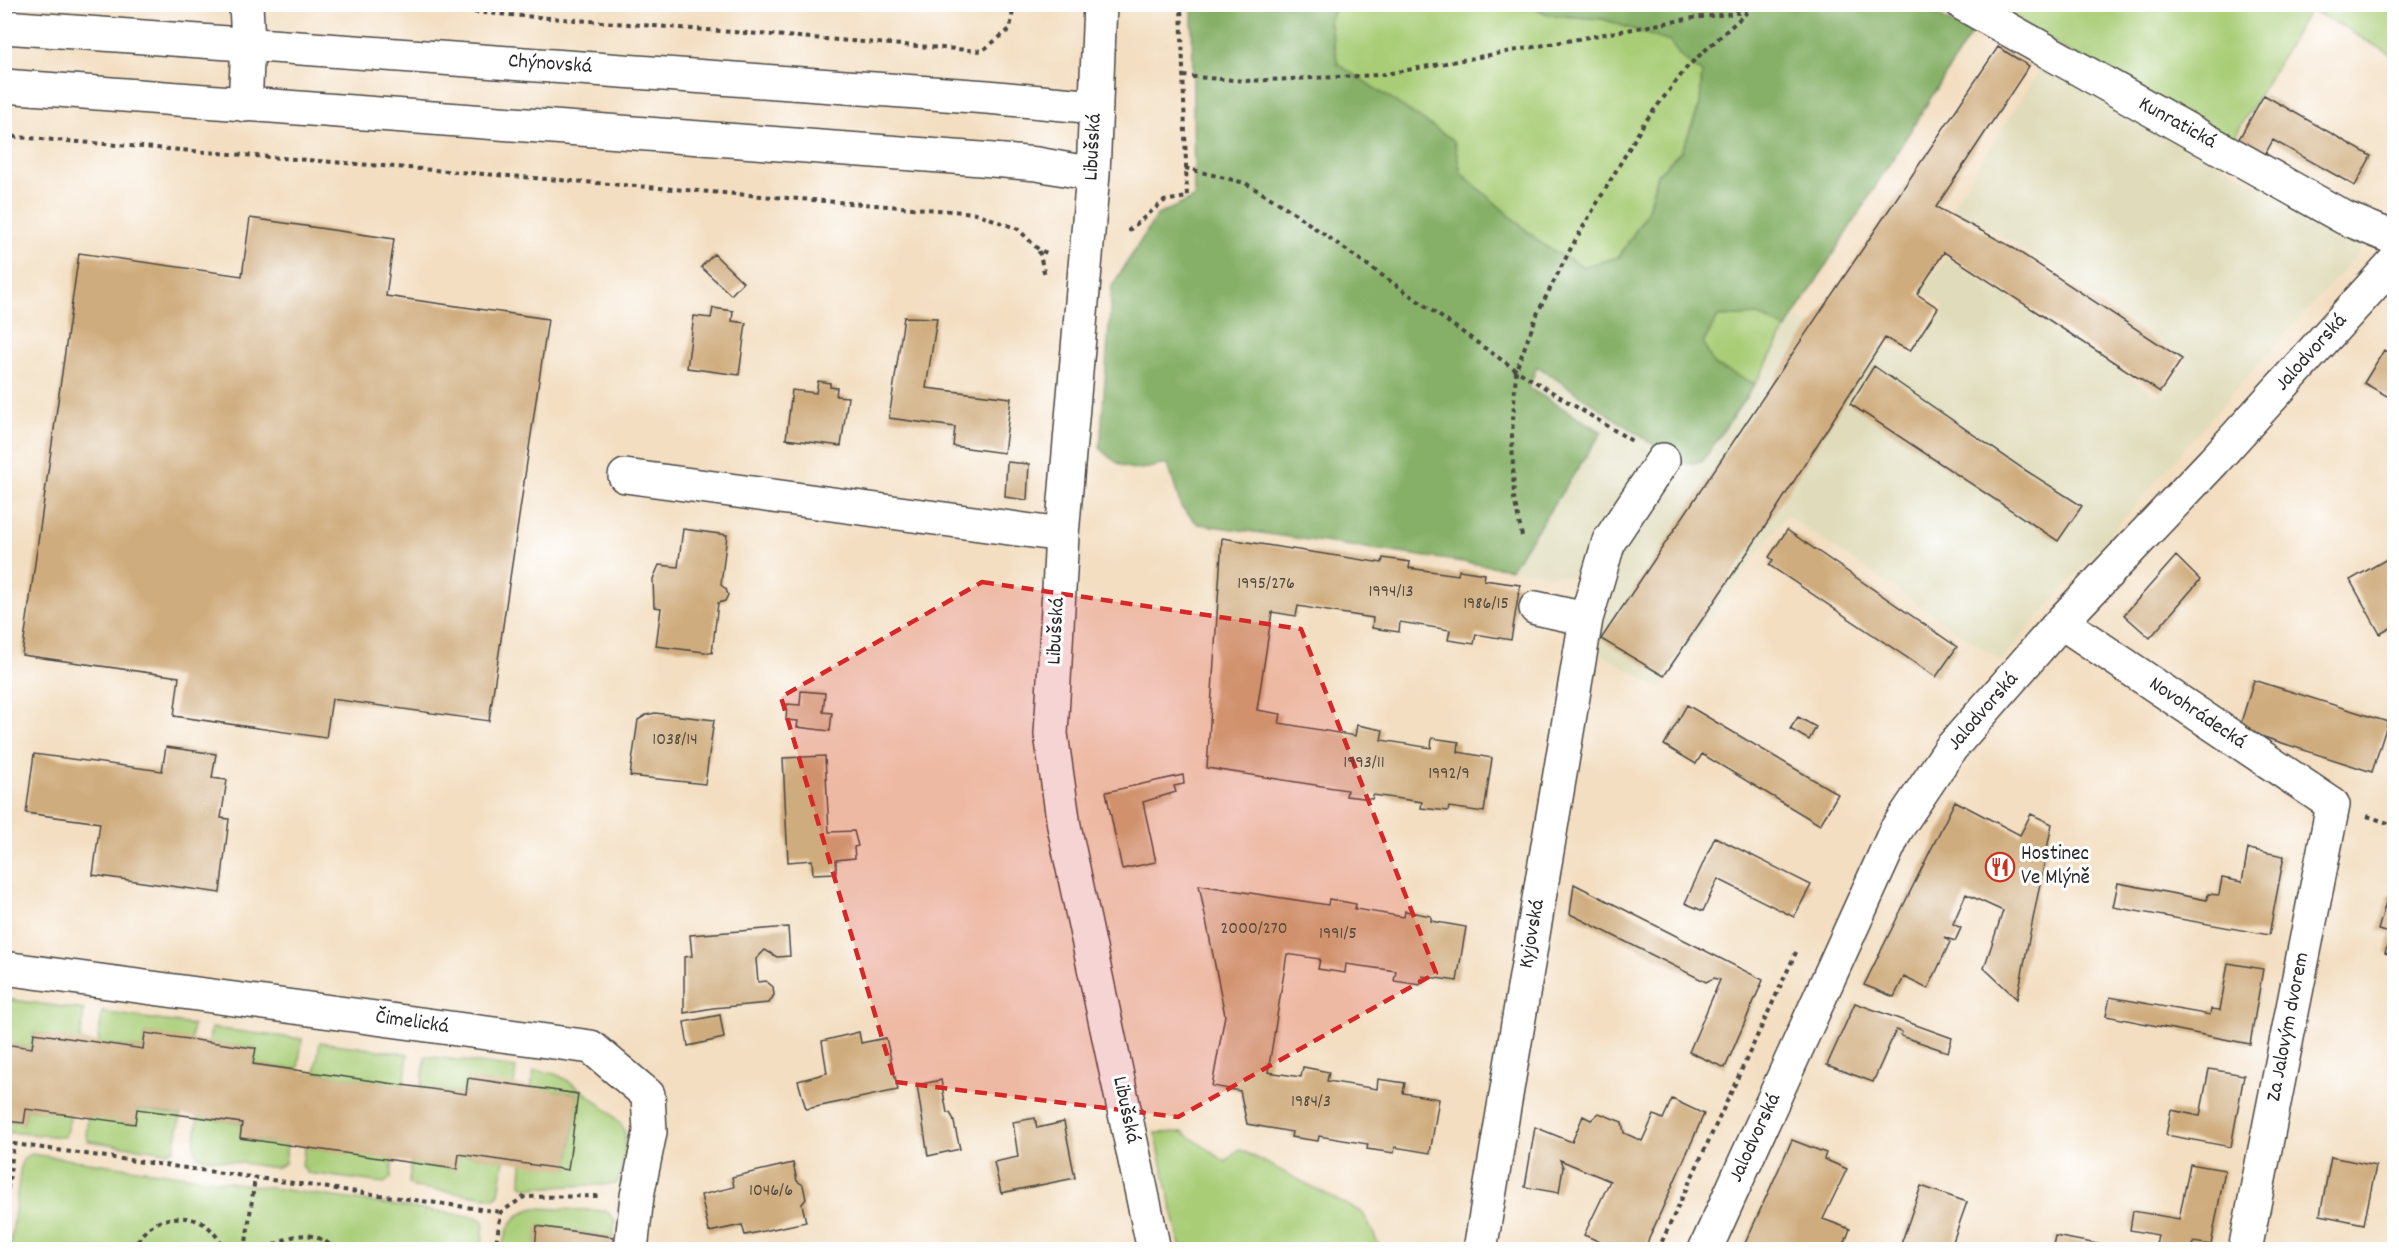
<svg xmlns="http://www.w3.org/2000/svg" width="2399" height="1254" font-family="Dekko,sans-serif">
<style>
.built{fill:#e0dcbb}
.green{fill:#a9cd77;stroke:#6a7c51;stroke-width:1.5}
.forest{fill:#86b068;stroke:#586e4a;stroke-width:1.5}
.building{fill:#cfac7d}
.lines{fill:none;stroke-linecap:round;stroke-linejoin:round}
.minor-casing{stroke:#494642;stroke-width:36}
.path{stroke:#494642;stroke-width:4;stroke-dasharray:4.5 4.5;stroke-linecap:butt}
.minor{stroke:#fff;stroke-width:33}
.marked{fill:#d62828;fill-opacity:0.2;stroke:#d62828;stroke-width:4.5;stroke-dasharray:12 8;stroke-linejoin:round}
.labels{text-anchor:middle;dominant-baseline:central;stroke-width:6;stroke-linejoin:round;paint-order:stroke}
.number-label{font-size:18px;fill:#544b40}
.street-label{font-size:21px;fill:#2b2b2b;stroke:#fff}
.poi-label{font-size:21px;fill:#2b2b2b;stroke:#fff;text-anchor:start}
</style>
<rect width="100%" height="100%" fill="#fff"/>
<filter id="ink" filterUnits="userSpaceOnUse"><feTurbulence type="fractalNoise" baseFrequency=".0167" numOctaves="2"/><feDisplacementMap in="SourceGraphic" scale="12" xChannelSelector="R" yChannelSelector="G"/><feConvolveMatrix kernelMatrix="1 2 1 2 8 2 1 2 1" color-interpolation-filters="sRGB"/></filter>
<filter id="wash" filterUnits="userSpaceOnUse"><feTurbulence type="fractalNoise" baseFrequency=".008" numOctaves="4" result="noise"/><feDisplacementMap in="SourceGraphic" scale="24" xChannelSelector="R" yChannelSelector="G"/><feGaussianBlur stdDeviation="1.35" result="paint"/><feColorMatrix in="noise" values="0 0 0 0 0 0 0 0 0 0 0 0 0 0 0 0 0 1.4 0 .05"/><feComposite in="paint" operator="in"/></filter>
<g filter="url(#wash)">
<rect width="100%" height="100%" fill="#f3dec1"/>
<path class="built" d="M2043 65 2363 242 2357 255 2234 391 2001 661 1786 515 1660 689 1567 632 1577 578 1511 569 1602 433 1528 388 1537 366 1682 464 1702 462 1755 384 1794 316 1869 362 1881 345 1912 356 1944 307 1922 291 1946 256 2159 397 2187 361 2012 242 1951 208Z"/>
<path class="green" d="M1336 4 1529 5 1549 15 1603 19 1670 42 1681 57 1702 73 1700 105 1682 150 1657 175 1647 213 1619 257 1583 267 1543 245 1460 173 1454 141 1338 64 1329 21Z
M1984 5H2394V56L2310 9 2232 141Z
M1758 315 1786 329 1755 384 1714 365 1703 343 1718 317Z
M5 999 84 1010 80 1041 34 1033 32 1048 5 1044Z
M102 1012 193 1025 191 1041 145 1033 143 1049 98 1043Z
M211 1028 302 1039 298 1070 253 1064 255 1048 209 1043Z
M320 1042 408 1054 404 1086 315 1073Z
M426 1056 516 1068 514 1086 468 1079 466 1094 421 1088Z
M534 1071C542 1072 550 1072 557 1075 571 1081 619 1116 624 1130 628 1145 623 1171 616 1184L527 1188 521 1184 522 1162 568 1169 578 1094 531 1088Z
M26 1109 71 1114 65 1137 5 1132V1121L24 1123Z
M137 1109 181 1115 174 1149 167 1152 89 1141 86 1137 88 1116 134 1124Z
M198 1117 242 1123 241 1139 287 1144 285 1163 276 1168 199 1157 194 1147Z
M1183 1132 1226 1162 1239 1149 1363 1213 1381 1249H1181L1155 1133Z
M305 1147 393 1159 391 1178 384 1183 307 1173 302 1165Z
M31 1154 476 1217 484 1221 482 1249H10L21 1164 25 1157Z
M459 1154 504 1160 499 1194 495 1198 414 1187 409 1183 411 1162 455 1169Z
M536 1208 606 1211 615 1220 613 1237 538 1226 535 1249 502 1250C505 1228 514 1212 536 1208Z"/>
<path class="forest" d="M1192 5H1336L1329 21 1338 64 1454 141 1461 173 1543 245 1583 267 1619 257 1647 213 1657 175 1682 150 1700 105 1702 73 1681 57 1670 42 1603 19 1549 15 1529 5H1921L1971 34 1786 329 1758 315 1718 317 1703 343 1714 365 1755 384 1702 462 1682 464 1537 366 1529 388 1602 432 1511 569 1198 524 1181 507 1168 464C1135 471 1125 474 1100 448L1112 286 1157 215 1194 198Z"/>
<g id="blocks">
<path class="building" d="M1998 47 2029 66 1936 207 2010 246 2182 359 2160 392 1944 252 1917 294 1938 308 1910 351 1885 338 1770 519 1664 676 1601 639Z
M2264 95 2371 156 2355 186 2273 140 2262 160 2236 144Z
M250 218 394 239 386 296 548 319 489 721 332 699 326 738 174 716 179 677 22 655 79 253 242 276Z
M714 254 743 282 731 295 701 267Z
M713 308 733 311 732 321 746 323 739 375 687 368 694 316 711 318Z
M904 317 937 318 926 388 1011 398 1004 453 953 446 955 427 889 418Z
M2384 350 2394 357V400L2364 383Z
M1874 366 2022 468 2082 506 2058 541 1850 404Z
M818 381 830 383V387L837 388 836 396 848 397 841 446 786 439 792 390 816 393Z
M1007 462 1029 464 1027 500 1005 497Z
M683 529 727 535 721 585 726 589 728 595 725 601 718 603 712 653 656 646 661 608 654 607 653 579 659 565 678 567Z
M1787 530 1957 647 1936 677 1769 565 1773 560 1769 557Z
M1222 538 1382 563 1383 558 1410 562 1409 568 1458 575 1459 570 1485 574 1484 580 1520 585 1511 640 1476 634 1474 644 1448 640 1450 630 1400 622 1399 632 1372 628 1373 618 1340 613 1298 606 1296 616 1272 612 1257 710 1281 714 1279 723 1355 736 1357 725 1383 730 1381 740 1431 748 1432 738 1459 742 1458 752 1492 758 1484 812 1449 807 1448 811 1421 808 1422 802 1373 795 1372 799 1346 796 1347 790 1207 768Z
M2394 555V626L2380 634 2350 580Z
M2176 556 2200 580 2150 638 2124 615Z
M2254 680 2388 722 2372 772 2239 729Z
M801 691 825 693 823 712 832 713 830 731 797 727 798 721 786 720 787 704 800 705Z
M1687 705 1838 794 1820 825 1702 754 1696 764 1664 745Z
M655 713 714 720 705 784 630 776 638 720 646 715Z
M1798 717 1816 727 1809 740 1790 729Z
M166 747 216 754 212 778 227 780 221 818 229 819 220 893 93 875 100 823 26 813 34 754 162 771Z
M825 756 829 832 854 831 858 846 854 847 855 858 836 860V873L813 874 812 860 788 862 783 758Z
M1183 775 1184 784 1174 786 1176 792 1143 802 1156 862 1122 869 1106 792Z
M1955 801 2020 835 2031 814 2052 824 2017 999 1984 968 2003 911 1966 894 1953 924 1961 928 1955 941 1944 937 1950 942 1928 989 1904 977 1894 997 1864 985Z
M1715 837 1811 885 1794 917 1718 879 1703 911 1685 903Z
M2248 849 2284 856 2269 935 2113 907 2118 883 2207 900 2208 894 2219 895 2222 878 2242 882Z
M1574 884 1763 980 1725 1068 1689 1052 1720 980 1714 978 1706 982 1570 914Z
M1199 885 1328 905 1329 899 1356 904 1355 909 1404 917 1405 911 1431 916V921L1466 927 1457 981 1422 976 1420 985 1394 981 1396 971 1346 964 1345 973 1318 969 1320 959 1287 954 1268 1072 1301 1077 1303 1067 1329 1072 1327 1081 1377 1089 1378 1079 1405 1083 1403 1093 1439 1099 1430 1153 1395 1147 1394 1153 1367 1149 1368 1144 1319 1136 1318 1141 1291 1137 1292 1132 1247 1124 1240 1091 1212 1086 1225 1015Z
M2388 895 2394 897V956L2385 953 2391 933 2378 930Z
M788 927 790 956 777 957 765 950 756 959 758 982 766 981 773 987 774 995 769 1003 713 1008 684 1013V957L692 956 690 935Z
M2228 963 2263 969 2250 1044 2106 1016 2110 997 2210 1015 2211 1009 2220 1010Z
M1855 1003 1952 1038 1948 1052 1901 1036 1902 1032 1896 1030 1873 1082 1827 1065Z
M720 1015 724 1038 688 1046 684 1022Z
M859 1032 861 1043 886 1038 898 1090 806 1109 798 1081 827 1073 822 1041Z
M34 1033 143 1049 145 1033 253 1048H256L253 1064 466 1094 468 1078 578 1094 568 1170 459 1154 457 1169H455L240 1138 242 1123 137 1109 135 1124 26 1109 24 1123 4 1121V1044L32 1048Z
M2209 1069 2244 1075 2231 1147 2166 1135 2171 1110 2200 1116Z
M941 1080 947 1113H950L953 1118 960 1149 928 1156 917 1085Z
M1672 1099 1704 1114 1644 1250H1619L1584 1235 1610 1181 1560 1160 1563 1167 1559 1193 1525 1187 1535 1127 1572 1142 1583 1116 1591 1120 1599 1113 1622 1122 1624 1133 1642 1141 1654 1115 1663 1119Z
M1035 1118 1037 1128 1064 1122 1075 1178 1001 1193 994 1162 1018 1157 1013 1122Z
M1792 1140 1826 1153 1824 1159 1847 1169 1823 1219 1850 1229 1842 1250H1742Z
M2331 1157 2376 1166 2364 1224 2320 1215Z
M793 1163 797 1181 803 1185 806 1199 802 1204 806 1222 745 1235 742 1225 709 1232 701 1195 734 1187 732 1177Z
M2190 1164 2225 1170 2211 1245 2194 1242 2192 1250H2155L2158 1235 2130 1230 2133 1211 2179 1219Z
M1921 1186 1967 1202 1950 1250H1899Z
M537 1226 613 1237V1239L610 1250H535Z
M2055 1236 2119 1248V1250H2052Z"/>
</g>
</g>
<g filter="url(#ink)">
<use href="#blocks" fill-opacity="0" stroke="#494642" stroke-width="1.5"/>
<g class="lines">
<g class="minor-casing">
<path id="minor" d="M1100 4 1093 174 1062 535 1051 734 1064 826 1154 1250
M1963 4 2345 218 2394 238
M4 27 987 97 1096 107
M4 86 981 159 1037 164 1093 174
M245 105 248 43 246 4
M625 476 1062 535
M1536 608 1586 619
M2061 622 2333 805 2245 1250
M4 968 591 1047 648 1095 650 1132 637 1196 631 1250
M1480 1250 1586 619 1609 541 1663 460
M1705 1250 1896 830 1951 748 2061 622 2214 461 2394 262"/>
</g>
<path class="path" d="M366 4 982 51 1010 29 1014 4
M1183 76 1246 81 1380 75 1693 18 1747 12
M4 136 976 213 1018 229 1039 250 1050 254
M1185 168 1245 183 1284 206 1516 370 1632 441
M1128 231 1164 201 1187 197 1181 4
M1039 251 1045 276
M1522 536 1514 498 1512 436 1516 370 1538 312 1572 246 1644 123 1688 66 1756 4
M2367 816 2394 825
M4 1145 14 1144 501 1212
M4 1216 14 1144
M135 1250C141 1219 185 1208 208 1227 215 1233 221 1243 227 1250
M245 1250 255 1178
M267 1250C290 1233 314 1228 336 1250
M495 1250 501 1212 524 1197 601 1196
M1658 1250 1798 948"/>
<use href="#minor" class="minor"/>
</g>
</g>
<path class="marked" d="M982 582 1301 629 1436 973 1178 1117 895 1082 781 697Z"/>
<defs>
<g id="restaurant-ring" transform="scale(1.5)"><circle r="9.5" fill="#fff" stroke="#c8321e" stroke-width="1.5"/><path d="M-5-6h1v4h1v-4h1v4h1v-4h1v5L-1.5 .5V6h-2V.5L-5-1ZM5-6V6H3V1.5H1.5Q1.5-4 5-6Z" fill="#c8321e"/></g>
</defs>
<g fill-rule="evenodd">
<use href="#restaurant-ring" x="2000" y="867"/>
</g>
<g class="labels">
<g class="number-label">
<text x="1266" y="584">1995/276</text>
<text x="1391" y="592">1994/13</text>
<text x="1486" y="604">1986/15</text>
<text x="675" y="740">1038/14</text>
<text x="1364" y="763">1993/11</text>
<text x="1449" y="774">1992/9</text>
<text x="1254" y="929">2000/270</text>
<text x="1338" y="934">1991/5</text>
<text x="1311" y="1102">1984/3</text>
<text x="771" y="1191">1046/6</text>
</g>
<g class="street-label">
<text transform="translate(550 65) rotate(4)">Chýnovská</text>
<text transform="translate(2177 124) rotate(29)">Kunratická</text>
<text transform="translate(1094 147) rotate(-87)">Libušská</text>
<text transform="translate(2312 353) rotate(-48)">Jalodvorská</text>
<text transform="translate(1057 631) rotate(-87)">Libušská</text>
<text transform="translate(1984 712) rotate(-49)">Jalodvorská</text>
<text transform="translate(2197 714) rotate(34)">Novohrádecká</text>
<text transform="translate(1533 934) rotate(-80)">Kyjovská</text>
<text transform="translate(412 1023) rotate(8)">Čimelická</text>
<text transform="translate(2289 1027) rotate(-79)">Za Jalovým dvorem</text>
<text transform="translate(1125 1110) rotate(78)">Libušská</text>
<text transform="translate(1756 1138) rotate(-65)">Jalodvorská</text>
</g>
<g class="poi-label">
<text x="2021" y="855">Hostinec<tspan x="2021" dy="24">Ve Mlýně</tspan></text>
</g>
</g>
<rect width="2399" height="1254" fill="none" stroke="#fff" stroke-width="24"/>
</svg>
